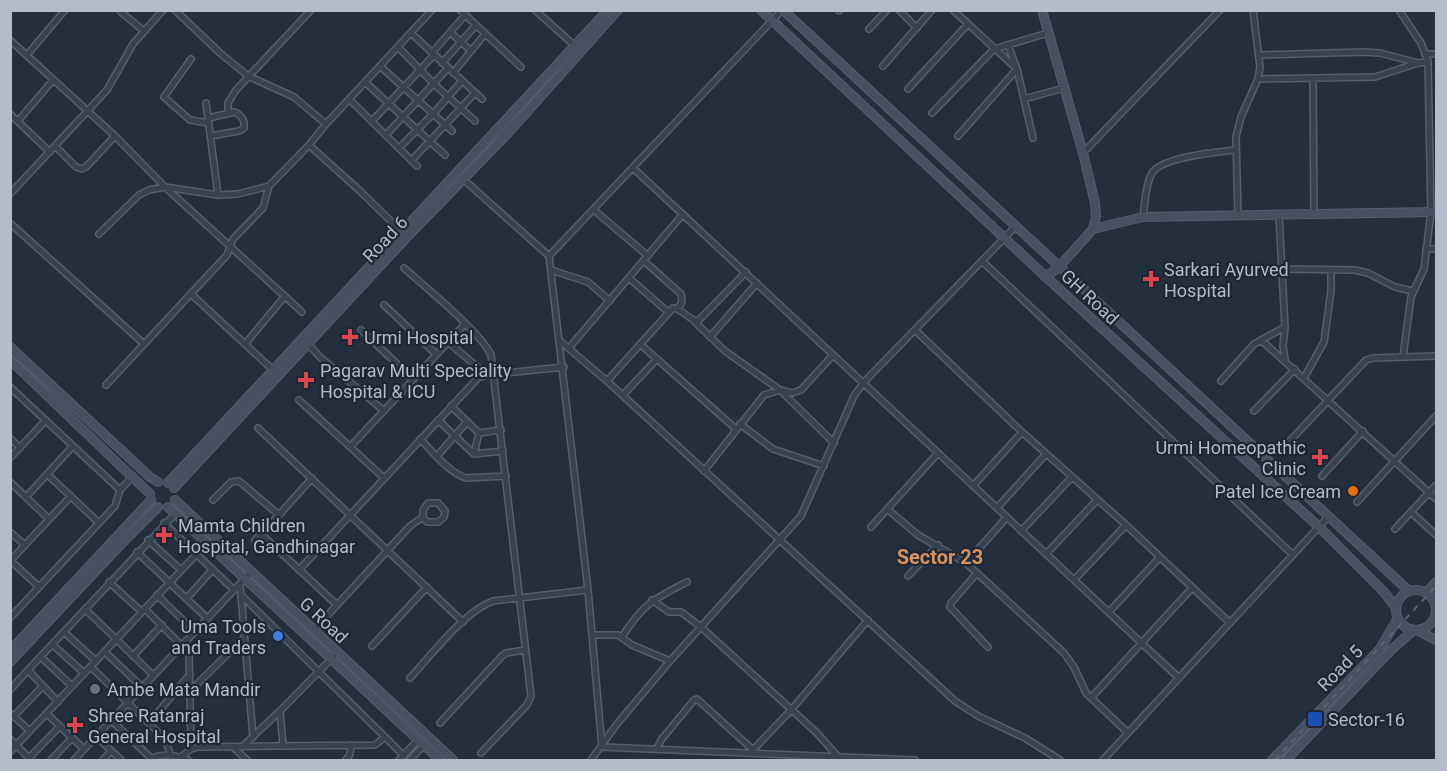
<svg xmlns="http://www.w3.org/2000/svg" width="1447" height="771" font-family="Roboto,sans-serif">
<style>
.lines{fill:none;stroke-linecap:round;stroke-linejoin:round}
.street-casing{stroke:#565f6c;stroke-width:8}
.secondary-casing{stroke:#565f6c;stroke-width:10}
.street{stroke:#38414e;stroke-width:5}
.secondary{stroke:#465061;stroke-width:8}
.rail{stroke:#5a6575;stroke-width:2;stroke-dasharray:6 6;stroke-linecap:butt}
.health-dot{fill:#e0444e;stroke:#1d2633;stroke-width:2}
.food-dot{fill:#e8710a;stroke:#1d2633;stroke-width:2}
.shop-dot{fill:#3f7fe0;stroke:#1d2633;stroke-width:2}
.worship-dot{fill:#6b7280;stroke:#1d2633;stroke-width:2}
.transit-dot{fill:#1a4fb4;stroke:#1d2633;stroke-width:2}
.labels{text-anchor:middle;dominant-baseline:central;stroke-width:4.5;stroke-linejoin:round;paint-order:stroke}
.street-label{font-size:18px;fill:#b4bcc9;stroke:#1d2633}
.poi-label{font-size:18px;fill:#b4bcc9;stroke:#1d2633;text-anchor:start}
.neighbourhood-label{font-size:20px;font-weight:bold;fill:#d59563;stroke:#1d2633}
</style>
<rect width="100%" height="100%" fill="#242f3e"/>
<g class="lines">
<g class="street-casing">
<path id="street" d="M175 10 220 53 248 76 294 97 326 124
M460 10 521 67
M535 10 575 46
M899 10 917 28
M953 10 1017 69 1033 138
M1399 10 1421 43 1428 62 1431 212 1424 269 1411 297 1403 357
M839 11 840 10
M121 12 144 31
M869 29 887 10
M450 32 471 51
M411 33 482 99
M10 40 115 136 165 187 218 195 238 194 269 186 309 145 326 124 432 10
M398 47 434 84 475 121
M432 53 465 15
M1425 54H1436
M27 55 65 10
M1259 55 1364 52 1380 53 1418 63
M191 59 164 97 190 120 208 123
M442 63 476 25
M380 66 452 131
M883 66 932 10
M453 73 485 34
M1258 79 1375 77 1418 63 1428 62
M1313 79 1314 215
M365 82 445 155
M908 89 968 24
M349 99 417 166
M1024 99 1064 88
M206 103 218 195
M228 112V103L236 90 311 10
M932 113 994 49 1048 33
M10 114 50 152
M208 118 235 112C242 116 245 120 244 128L239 131 210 136
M18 121 53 80
M372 121 434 55
M386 135 448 68
M958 136 1017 69 1008 45
M309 145 360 191 402 232
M55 146 76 167 82 169 86 167 115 136
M399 148 433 114 462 81
M1083 153 1220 10
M412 160 475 93
M633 168 1179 678
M462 178 549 256 782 10
M10 194 107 90 133 44 163 10
M594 210 648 256
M1238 216 1236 137 1241 117 1258 79 1260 67 1253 10
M1279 216 1285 327 1283 346 1285 359
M1143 217C1145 204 1145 187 1151 175 1158 157 1219 152 1236 150
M10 223 144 344
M99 234 139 195 149 190 165 187 302 312
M1426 249H1436
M549 256 588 590 602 747 915 760
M644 261 681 294 682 302 678 308
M982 261 1293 555
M404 268C425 287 480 331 491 355L531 696 527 705 481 753
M1282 269 1355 270 1368 273 1395 287 1413 291
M551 270 588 282 610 301
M629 278 668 312
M191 294 273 370
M384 305 436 354
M694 321 725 351 780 390 834 443
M361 330 413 379
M915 330 1022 432
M710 337 757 283
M1261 340 1436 499
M560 341 607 381 955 701 978 716 1025 738 1060 760
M448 342 487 375
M245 344 285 296
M308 344 321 358 383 410
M640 344 736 429
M569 348 683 214
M1304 378 1324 342 1331 291V270
M607 381 673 308C683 309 688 320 698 321L746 272
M1221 381 1254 344 1285 327
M106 385 227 255 233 239 263 208 269 186
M10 387 120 490
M623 395 657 359
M299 400 384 478
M451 406 479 433 501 430
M1254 411 1295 369
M438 420 474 454 503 451
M740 424 773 449 824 466
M258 428 463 622
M10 438 20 448
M420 439C434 453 448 472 466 478L506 476
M1286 445 1366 360 1373 358 1436 356
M350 447 465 324
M474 454 479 433
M437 456 467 422
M10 458 46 420
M704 471 764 395 780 390 792 393 801 390 833 355
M47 474 99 523
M1322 476 1363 431
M10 482 49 519
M973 486 1022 432 1126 525 1230 623
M26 497 73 446
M213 500 231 482 239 481 279 515 312 478
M1357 502 1436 416
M997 508 1046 454
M887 509 918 535 966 563 1064 653 1074 667 1086 693 1128 733
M1411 512 1436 535
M164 523 234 590
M871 527 938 453
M1395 529 1436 485
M1021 531 1072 477
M10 532 25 545 71 496
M261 534 337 605
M148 540 181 570
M255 540 279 515
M137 552 207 618
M1046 554 1097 500
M10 560 39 587
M11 560 25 545
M966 563 1007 517
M299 570 478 378 487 375 564 367
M977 573 951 603 950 607 988 647
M908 576 938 545
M1074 580 1126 525
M109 582 142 612
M240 584 253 737
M157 595 194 631
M241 595 385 737
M187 598 212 570
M652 600 669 612H681L701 627 817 733 838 757
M85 609 153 675
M145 609 189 653 191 749
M1109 612 1160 557
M10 618 115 506 120 490 133 476
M314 630 410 526 423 517 427 522H438L444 517 445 511 438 503H428L423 510V517
M64 632 96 661
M592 635H618L632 645 670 661
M622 637C644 603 652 600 687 582
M53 645 84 673
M372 646 427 587
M105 652 142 687
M133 656 162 625
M41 657 72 686
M91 667 165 739 171 756
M28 670 175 514
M410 678C431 655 465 611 493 601L588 590
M10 690 28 670 58 702
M191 690 244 638
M1091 698 1192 588
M10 713 30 731
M47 714 84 749
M14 716 43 686
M111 720 152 759
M149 723 190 674
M440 723 502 656 506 653 525 650
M96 736 121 760
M10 739 30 759
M283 745 280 711 337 653
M243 746 280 711
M233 747 247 760
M657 749 661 740 694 700 697 699 752 749
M10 752 207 543
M750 753 792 709 868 620
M181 757 191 749 198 747 375 745 385 737 404 756
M151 759C161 753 177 755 188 760
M27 760 60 726
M51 760 72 738
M74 760 251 572
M103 760 111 751
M346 760 350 754 351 745
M399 760 418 740
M410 760 424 745
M591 760 617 724 670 661 801 516 854 396 864 382 1015 227
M1103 760 1328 517"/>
</g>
<g class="secondary-casing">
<path id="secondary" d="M761 10 1046 277 1319 527 1384 592 1396 608
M783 10 1409 591
M1042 10 1083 153 1095 203 1096 216 1093 229 1059 267 1046 277
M1093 229 1143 217 1436 212
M10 347 150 477 158 482
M10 360 150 494
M168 483 608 10
M174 488 407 237 509 132 618 10
M175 500 453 760
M168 507 440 760
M1396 610a20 20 0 1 1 40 0a20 20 0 1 1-40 0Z
M1426 593 1436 582
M1417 630 1436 640
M10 651 151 500
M10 662 122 543 158 507
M1272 760 1380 649 1398 618
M1286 760 1391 650 1414 630"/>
</g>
<use href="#street" class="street"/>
<use href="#secondary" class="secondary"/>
<path class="rail" d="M1275 760 1436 586"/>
</g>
<g class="health-dot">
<path d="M1148 270h6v6h6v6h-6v6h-6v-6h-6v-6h6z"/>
<path d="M347 328h6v6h6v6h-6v6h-6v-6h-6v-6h6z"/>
<path d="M303 371h6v6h6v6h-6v6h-6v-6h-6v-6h6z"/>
<path d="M1317 448h6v6h6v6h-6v6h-6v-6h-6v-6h6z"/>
<path d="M161 526h6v6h6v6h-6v6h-6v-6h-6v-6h6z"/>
<path d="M72 716h6v6h6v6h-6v6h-6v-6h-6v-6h6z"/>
</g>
<circle class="food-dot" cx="1353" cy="491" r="6"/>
<circle class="shop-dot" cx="278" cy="636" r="6"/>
<circle class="worship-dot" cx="95" cy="689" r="6"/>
<rect class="transit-dot" x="1307" y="711" width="16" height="16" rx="3"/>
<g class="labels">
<g class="street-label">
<text transform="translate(385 239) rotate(-47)">Road 6</text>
<text transform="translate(1090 297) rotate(43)">GH Road</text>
<text transform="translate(324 620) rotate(43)">G Road</text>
<text transform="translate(1340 668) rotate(-46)">Road 5</text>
</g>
<g class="poi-label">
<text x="1164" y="269">Sarkari Ayurved<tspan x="1164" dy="21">Hospital</tspan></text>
<text x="364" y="337">Urmi Hospital</text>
<text x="320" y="370">Pagarav Multi Speciality<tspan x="320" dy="21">Hospital &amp; ICU</tspan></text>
<text x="1306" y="447" text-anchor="end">Urmi Homeopathic<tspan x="1306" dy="21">Clinic</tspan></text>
<text x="1341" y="491" text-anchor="end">Patel Ice Cream</text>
<text x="178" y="525">Mamta Children<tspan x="178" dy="21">Hospital, Gandhinagar</tspan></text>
<text x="266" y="626" text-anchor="end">Uma Tools<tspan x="266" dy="21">and Traders</tspan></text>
<text x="107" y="689">Ambe Mata Mandir</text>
<text x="88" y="715">Shree Ratanraj<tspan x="88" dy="21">General Hospital</tspan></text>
<text x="1328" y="719">Sector-16</text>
</g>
<g class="neighbourhood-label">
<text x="940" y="557">Sector 23</text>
</g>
</g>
<rect width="1447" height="771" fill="none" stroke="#b4bcc9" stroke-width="24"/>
</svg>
